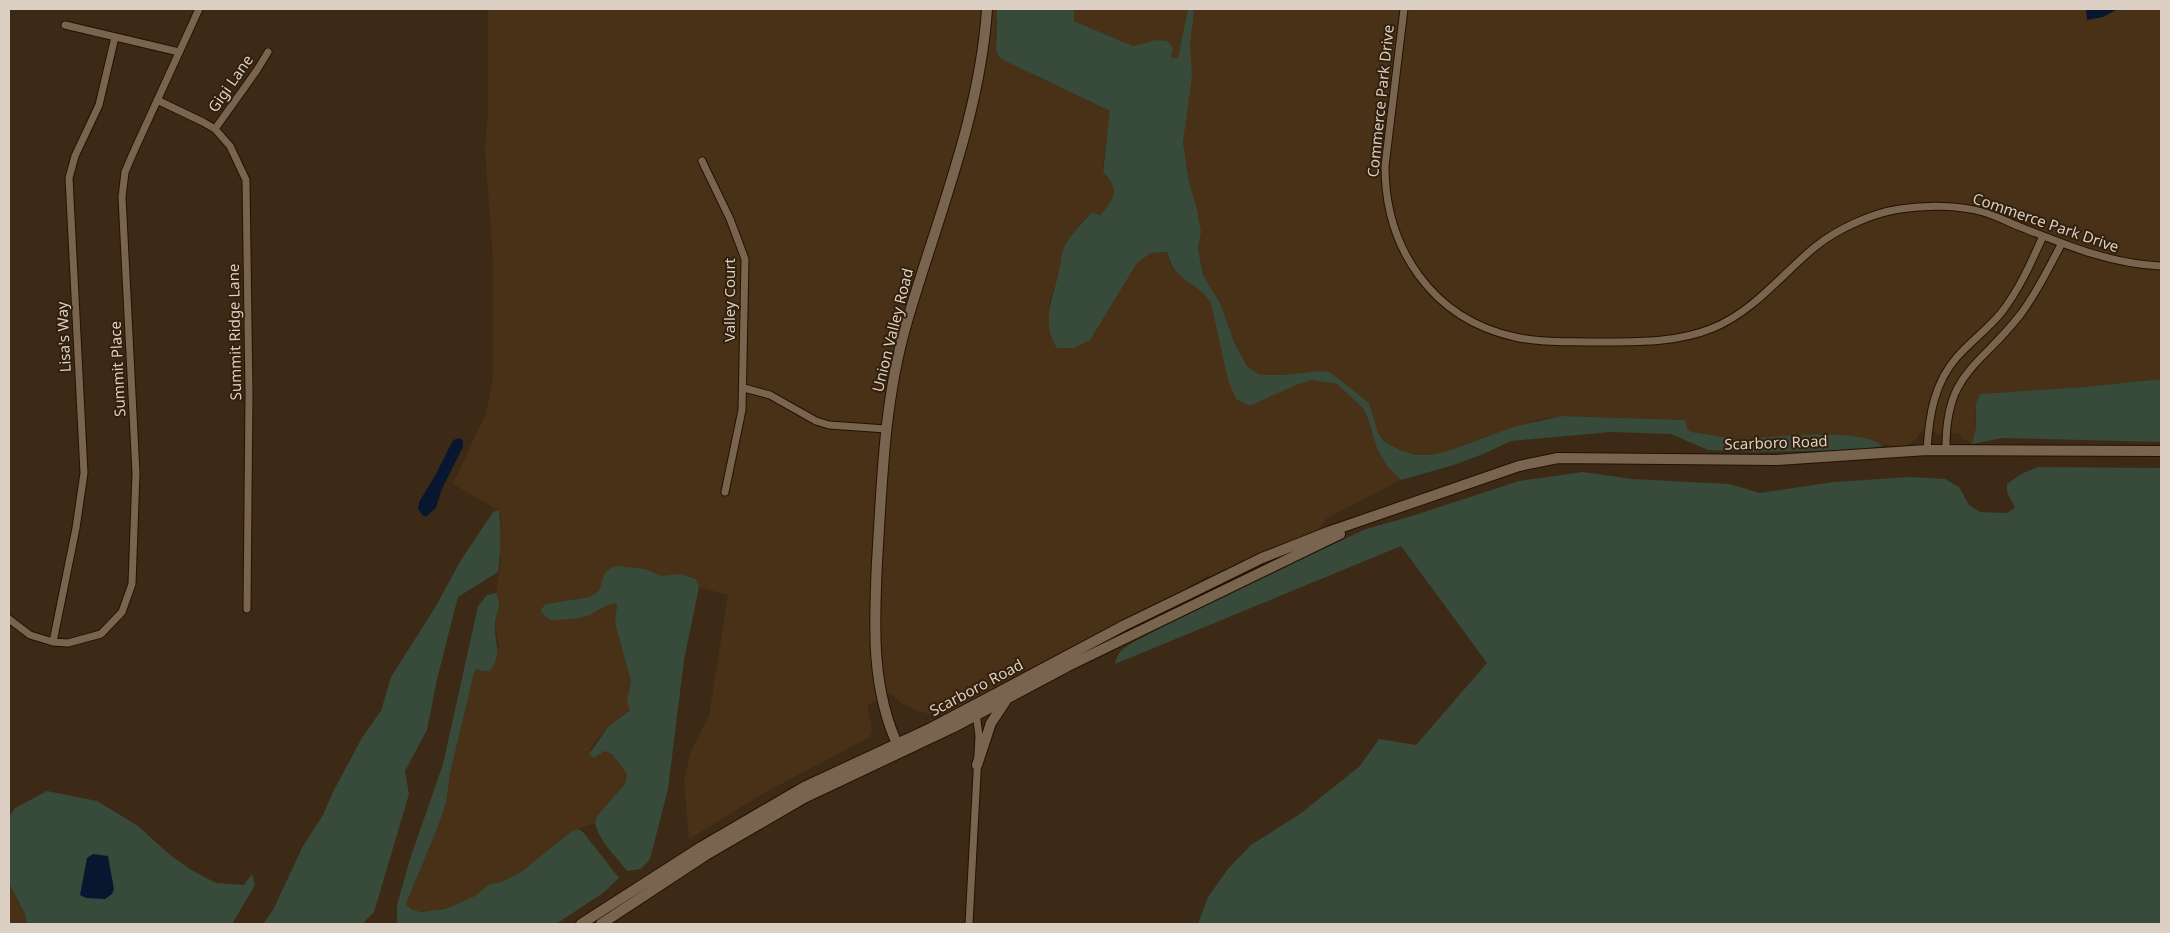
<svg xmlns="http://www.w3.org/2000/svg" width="2170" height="933" font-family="'Noto Sans',sans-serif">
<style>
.built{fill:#483117}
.green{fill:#384a39}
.water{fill:#09162f}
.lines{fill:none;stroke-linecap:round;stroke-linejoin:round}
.street-casing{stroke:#231201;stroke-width:9}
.secondary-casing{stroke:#231201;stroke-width:12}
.street{stroke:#79644f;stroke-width:7}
.secondary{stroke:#79644f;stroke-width:10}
.labels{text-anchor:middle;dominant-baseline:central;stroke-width:4;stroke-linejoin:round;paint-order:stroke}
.street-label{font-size:15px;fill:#dcd0c5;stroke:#32200d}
</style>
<rect width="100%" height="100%" fill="#3c2a17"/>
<path class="built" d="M488 9H997L995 40 1035 76 1110 111V123L1103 163V172L1113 182 1114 190 1111 203 1100 215 1092 212 1076 228 1064 246 1059 273 1049 303 1051 313 1048 324H1098L1137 263 1151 253 1167 252 1170 264 1207 296 1211 303 1250 406 1296 385 1312 380 1337 384 1363 408 1368 418 1377 449 1387 466 1401 480 1327 518 1316 532 1257 554 1211 576H1207L1188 587 1185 592 953 713 930 714 918 711 901 703 891 694 867 705 872 729 870 737 764 793 689 839 684 781 690 754 709 716 728 595 699 587 696 579 680 574 601 584 599 591 589 597 546 604 542 613 550 620 590 615 611 603 617 604 615 623 631 682 630 710 618 718 598 738 589 751 601 754 605 751 613 755 628 774 625 784 597 816 595 823 572 831 521 872 502 882 490 884 475 896 445 909 421 912 413 910 406 904 437 829 446 803 450 774 474 673 499 647 495 624 499 606V598L496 593 501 560 499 544 501 515 498 510 453 484 486 413 493 378V260L485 149 488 111Z
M1074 9H1188L1178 58H1171L1156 40 1133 46 1074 21Z
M1194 9H2161V379L2084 387 1980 394 1975 414 1976 428 1972 444 1963 439 1958 433H1940L1938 436 1934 431 1922 430 1914 441 1905 446H1895L1819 435 1755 438 1742 440 1692 432 1688 430 1685 420 1562 416 1541 419 1482 438 1445 452 1430 455H1416L1400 450 1385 442 1379 435 1369 403 1330 373 1319 371 1283 375H1260L1247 366 1234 342 1220 303 1203 275 1198 249 1201 232 1197 209 1189 182 1183 141 1191 23Z
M9 883 25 914 27 924H9Z"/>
<path class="green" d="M997 9H1074V21L1133 46 1156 40 1167 41 1173 48 1171 58H1178L1188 9H1194L1190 45 1192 76 1183 142 1189 182 1197 209 1201 232 1198 249 1203 275 1220 303 1234 342 1247 366 1260 375H1283L1319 371 1330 372 1369 403 1379 435 1385 442 1400 450 1416 455H1430L1445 452 1513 427 1562 416 1685 420 1688 430 1692 432 1742 440 1755 438C1784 436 1861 428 1883 446L1862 450 1754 452 1708 450 1671 434 1610 432 1578 435 1511 441 1483 454 1454 465 1401 480 1387 466 1377 449 1368 418 1363 408 1337 384 1312 380 1296 385 1250 406 1236 399 1228 380 1211 303C1196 280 1175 283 1167 252L1151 253 1137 263 1090 340 1074 348H1057C1040 323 1053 298 1059 271 1061 263 1061 252 1065 245 1072 232 1083 223 1092 212L1100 215C1115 198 1120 189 1103 172L1110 111 1001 59 996 51Z
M2161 379V442L2002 438 1972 444 1976 428V404L1980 394 2084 387Z
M2038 467 2161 468V924H1198L1208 897 1228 869 1251 845 1300 814 1360 766 1379 739 1416 745 1487 663 1401 546 1115 664C1117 653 1123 648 1132 643L1215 599 1366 529 1412 516 1519 481 1583 472 1632 479 1730 484 1759 493 1834 482 1910 477 1945 479 1959 487 1969 505 1980 512 2007 513 2015 508 2007 492V484L2021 474Z
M498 510C502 516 500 563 498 572L458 597 437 679 427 730 405 771 409 794 374 912 362 924H263L273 910 303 846 323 815 334 790 363 736 381 711 391 677 436 606 461 560 493 512Z
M617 566 645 569 661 576 680 574 696 579 699 587 684 660 668 789 650 859 641 869 627 871C615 855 600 843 595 823L597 816 625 784 627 774 613 755 605 751 594 758 589 754 608 727 630 710 627 702 631 682 615 623 617 604C606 602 597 613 587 616 575 619 563 620 550 620L542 613 541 609 546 604 589 597 599 591C604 578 602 570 617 566Z
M496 593C503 604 496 612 495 624 494 643 503 653 490 671H482L477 669 474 673 450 774 446 803 437 829 406 904 413 910 421 912 445 909 475 896 490 884 502 882 521 872 572 831 578 829 583 832 619 878 603 893 556 924H397V905L410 859 443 764 478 606 487 595Z
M47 791 97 801 138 826 170 855 193 871 216 883 244 885 252 874 255 885 232 924H27L25 914 9 883V817L15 808Z"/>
<path class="water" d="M2086 9H2118L2103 17 2087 20Z
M460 438 463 441V447L441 491 436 508 427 516H423L418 509 419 502 436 474 453 440Z
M93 854 108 856 114 889 112 894 105 899 86 898 80 895 87 858Z"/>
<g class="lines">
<g class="street-casing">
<path id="street" d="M1404 9 1385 166C1385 248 1432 319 1515 337 1542 343 1570 341 1598 342 1638 342 1676 343 1713 328 1754 311 1782 274 1815 247 1837 229 1872 213 1900 209 1926 205 1958 205 1983 212 1997 216 2010 223 2023 228 2068 246 2112 264 2161 266
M65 25 179 52
M157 100 203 122 215 129 230 146 246 180 249 393 247 609
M215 129 257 70 268 52
M702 161 730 219 745 259 742 410 725 492
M744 388 770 395 816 421 829 425 886 429
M1927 450C1929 416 1934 383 1957 357 1971 341 1988 329 2001 313 2019 290 2031 263 2043 236
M1946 450C1945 372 1979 368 2020 315 2037 293 2049 267 2062 243
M9 619 30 635 53 642 68 643 101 634 122 612 132 584 136 473 122 197 125 172 134 151 199 9
M53 642 76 528 84 473 69 178 75 156 99 105 115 37
M969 924 979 736 976 713"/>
</g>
<g class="secondary-casing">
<path id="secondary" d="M899 748C871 690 874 625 877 562 882 482 884 401 906 325 936 221 980 117 987 9
M977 765 991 723 1005 702
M581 924 701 847 804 787 931 728 1125 625 1197 590 1262 558 1328 532 1519 466 1558 458 1776 460 1927 450 2161 451
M601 924 706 855 804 798 954 727 1068 666 1340 534"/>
</g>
<use href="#street" class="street"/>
<use href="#secondary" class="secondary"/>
</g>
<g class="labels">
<g class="street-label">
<text transform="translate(230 83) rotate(-55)">Gigi Lane</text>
<text transform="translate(1380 101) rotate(-84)">Commerce Park Drive</text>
<text transform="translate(2046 222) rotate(19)">Commerce Park Drive</text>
<text transform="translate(729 300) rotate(-90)">Valley Court</text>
<text transform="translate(892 330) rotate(-76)">Union Valley Road</text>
<text transform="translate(234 332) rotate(-91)">Summit Ridge Lane</text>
<text transform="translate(63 337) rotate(-93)">Lisa's Way</text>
<text transform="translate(117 369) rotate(-93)">Summit Place</text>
<text transform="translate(1776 442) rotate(-2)">Scarboro Road</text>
<text transform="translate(976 687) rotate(-28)">Scarboro Road</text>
</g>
</g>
<rect width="2170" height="933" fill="none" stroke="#dcd0c5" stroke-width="20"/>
</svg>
